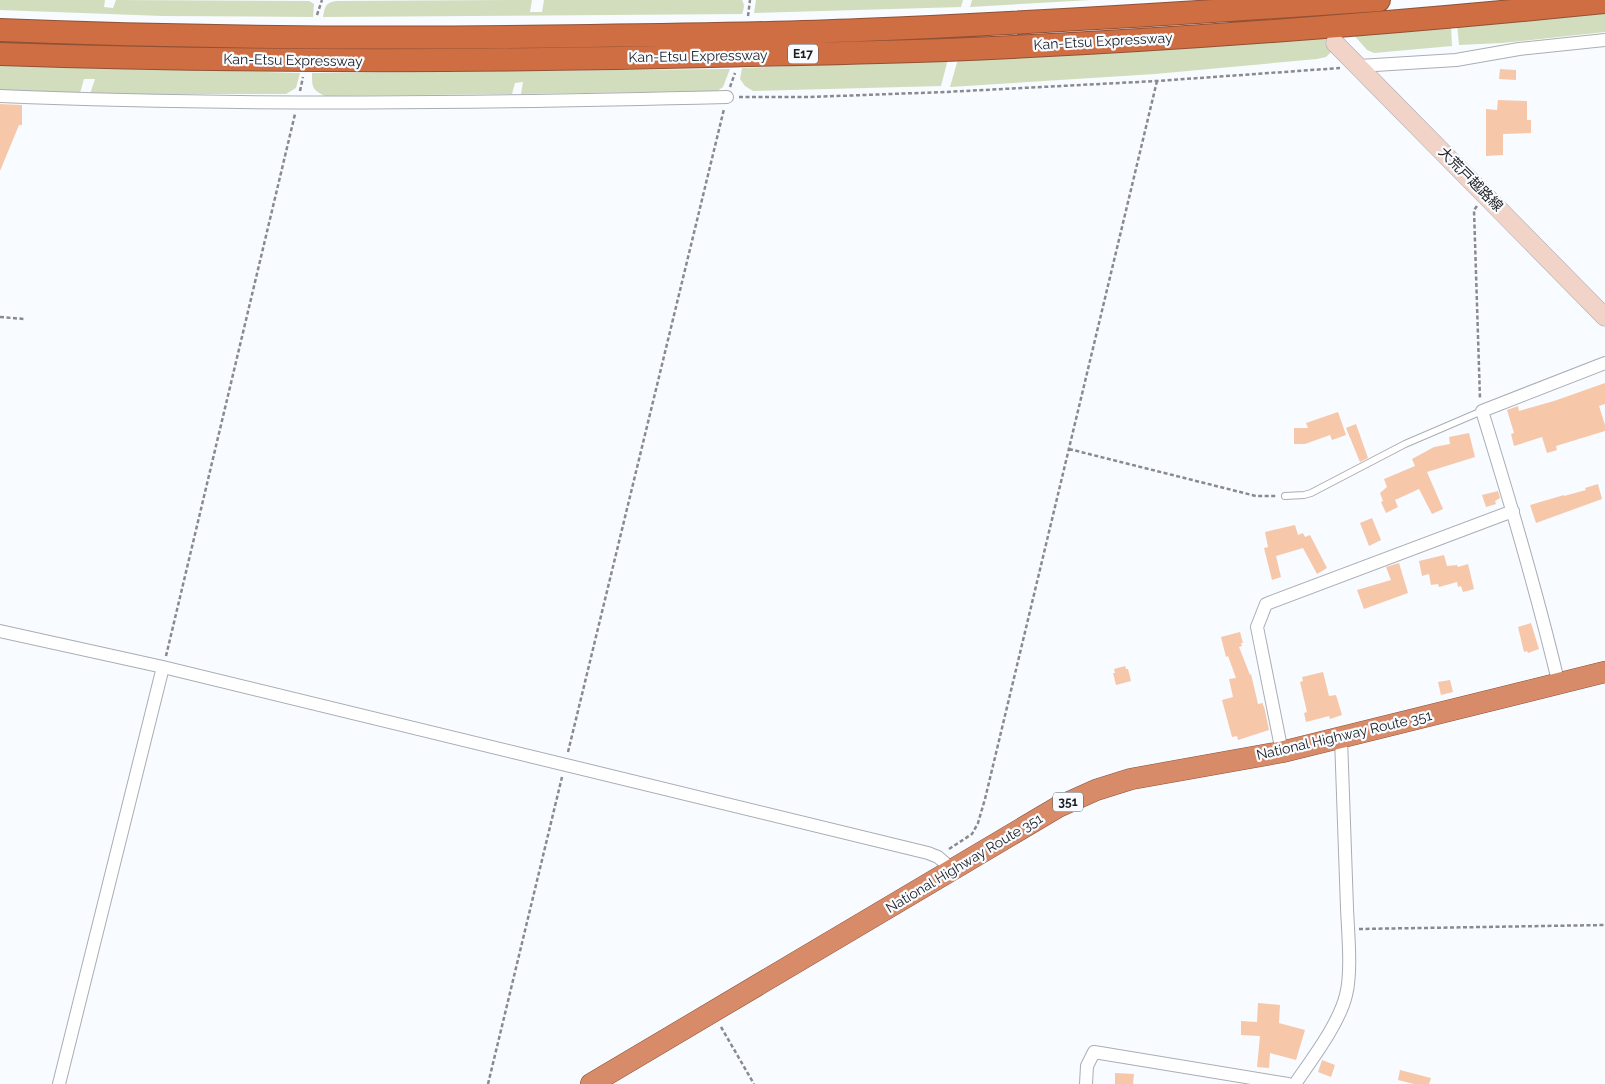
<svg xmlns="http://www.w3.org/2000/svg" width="1605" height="1084" font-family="Raleway,'Noto Sans JP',sans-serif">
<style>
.green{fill:#d2ddbd}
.building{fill:#f7c7aa}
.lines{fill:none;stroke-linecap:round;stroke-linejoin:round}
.service-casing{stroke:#aaadb2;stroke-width:8}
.minor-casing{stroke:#aaadb2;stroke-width:14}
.secondary-casing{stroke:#aaadb2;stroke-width:19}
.trunk-casing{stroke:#905136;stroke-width:22}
.motorway-casing{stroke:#905136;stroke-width:24}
.path{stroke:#898a8d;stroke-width:2.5;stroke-dasharray:4 2.5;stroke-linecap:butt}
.service{stroke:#fff;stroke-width:6}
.minor{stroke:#fff;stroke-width:12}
.secondary{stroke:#f1d4c7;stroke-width:18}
.trunk{stroke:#d88b68;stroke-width:21}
.motorway{stroke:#cf6e43;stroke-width:22}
.labels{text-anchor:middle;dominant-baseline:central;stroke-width:4.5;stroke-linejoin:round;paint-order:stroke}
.shield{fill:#f8fbff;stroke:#5d5f62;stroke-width:1}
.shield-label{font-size:12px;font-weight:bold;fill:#1b1c1e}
.street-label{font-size:14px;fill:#1b1c1e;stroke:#f8fbff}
</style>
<rect width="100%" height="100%" fill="#f8fbff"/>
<path class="green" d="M0 0H105L104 7 113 8 116 0 309 1 314 4 313 17 163 16 0 10Z
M532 0 530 12H542L544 0H742C745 5 744 9 742 14L323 17C325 7 325 3 336 1Z
M756 0H963L961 7 754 13Z
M972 0H1091L970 7Z
M1605 11V32L1502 43 1459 45 1457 24Z
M1451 25 1452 46 1374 53 1367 50 1353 34Z
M1323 36 1331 45V52L1326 57 1317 59 1155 74 950 87 958 59Z
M948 59 941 86 753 91 745 86 740 79 742 68Z
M0 65 300 73 296 88 286 94H90L95 79H84L80 93 0 90Z
M730 69 723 87 717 91 521 94 523 82 515 83 512 94 325 96C312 90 312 87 312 73Z"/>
<path class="building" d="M1500 69 1516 70V80L1499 79Z
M1498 100 1527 101V120H1531V133L1503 134V155L1486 156V109L1497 110Z
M0 104 22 105V125H19L0 171Z
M1605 383V404L1599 406 1605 425V431L1556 446 1557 450 1547 453 1542 437 1514 446 1511 434 1514 433 1507 410 1518 406 1519 411 1554 401Z
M1338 412 1346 435 1332 440 1330 435 1305 444H1294V428H1308L1306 423Z
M1356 424 1368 458 1360 462 1346 428Z
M1469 433 1475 457 1427 472 1443 509 1432 514 1419 489 1395 500 1398 507 1386 513 1381 502 1383 501 1380 493 1387 487 1384 479 1415 466 1412 459 1434 447 1450 444 1449 437Z
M1598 484 1602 499 1536 523 1530 505 1564 495V496L1586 490 1585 488Z
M1498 491 1500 498 1495 501 1496 504 1486 507 1482 495Z
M1372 518 1381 540 1369 546 1360 523Z
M1295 525 1298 535 1303 533 1305 537 1310 535 1327 568 1317 574 1303 548 1276 556 1281 577 1272 580 1264 548 1268 547 1265 532Z
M1444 555 1447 566 1457 565 1458 567 1468 564 1474 589 1463 592 1461 586 1458 587 1457 582 1439 587 1438 584 1431 585 1429 574 1422 576 1419 561Z
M1399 563 1408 593 1364 609 1357 590 1391 580 1386 567Z
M1531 623 1539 649 1528 653 1527 651 1524 652 1518 627Z
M1240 632 1243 643H1241L1242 646 1239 647 1250 675 1251 674 1258 704 1263 703V706H1264L1269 730 1238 740 1237 736 1232 737 1222 700 1233 697 1229 679 1236 678 1228 656 1226 657 1221 637Z
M1125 666 1126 669H1128L1131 681 1116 685 1113 673H1115L1114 669Z
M1323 672 1329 696 1336 695 1342 715 1330 719 1329 716 1306 722 1304 713 1307 712 1300 682 1303 681 1302 677Z
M1450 680 1453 692 1441 695 1438 682Z
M1258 1003 1280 1005 1279 1023 1305 1030 1296 1060 1270 1053 1269 1068 1257 1067 1260 1036 1241 1035V1021L1257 1022Z
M1322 1060 1335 1065 1331 1077 1318 1072Z
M1400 1070 1431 1078 1429 1084H1414L1398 1080Z
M1115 1073 1134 1074 1133 1084H1115Z"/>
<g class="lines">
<g class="service-casing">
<path id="service" d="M1285 496 1304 495 1311 493 1405 444 1482 411"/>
</g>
<g class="minor-casing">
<path id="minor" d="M1359 66 1456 60 1519 49 1605 40
M0 96C242 106 485 103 727 97
M0 631 163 667 928 853 938 857 952 869
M1559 685C1537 592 1510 501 1482 411L1605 363
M1282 752 1257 627 1266 604 1513 511
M59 1084 163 667
M1086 1084 1087 1066 1094 1052 1288 1084
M1295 1084C1312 1059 1339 1024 1346 995 1352 972 1348 933 1347 908 1345 851 1343 794 1341 738"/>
</g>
<g class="secondary-casing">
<path id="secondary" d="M1335 43 1605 317"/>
</g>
<g class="trunk-casing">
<path id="trunk" d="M591 1084 1058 807 1096 790 1131 779 1282 752 1605 672"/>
</g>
<g class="motorway-casing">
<path id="motorway" d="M0 30C196 38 393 39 590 36 680 35 770 34 860 30 1033 23 1206 12 1379 0
M0 54C237 62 474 62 710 56 789 54 867 53 945 50 1165 41 1385 24 1605 2"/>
</g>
<path class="path" d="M317 15 322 0
M748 16 750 0
M730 87 735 73
M300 91 303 77
M739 97H810L945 92 1157 81 1340 68
M1477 206 1474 210 1480 399
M0 317 24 319
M1069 449 1256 496H1276
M166 656 295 114
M568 752 724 109
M949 849 972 834 978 823 985 799 1157 81
M1359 929 1605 925
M721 1027 754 1084
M488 1084 562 777"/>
<use href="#service" class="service"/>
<use href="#minor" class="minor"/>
<use href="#secondary" class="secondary"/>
<use href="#trunk" class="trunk"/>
<use href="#motorway" class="motorway"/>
</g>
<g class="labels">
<g class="shield">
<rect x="788" y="44.5" width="30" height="19" rx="4"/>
<rect x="1053" y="792.5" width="30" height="19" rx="4"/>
</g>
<g class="shield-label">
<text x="803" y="54">E17</text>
<text x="1068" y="802">351</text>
</g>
<g class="street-label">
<text transform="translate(1103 41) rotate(-3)">Kan-Etsu Expressway</text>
<text transform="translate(698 56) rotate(-1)">Kan-Etsu Expressway</text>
<text transform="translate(293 60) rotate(1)">Kan-Etsu Expressway</text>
<text transform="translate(1471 179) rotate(45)">大荒戸越路線</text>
<text transform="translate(1344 735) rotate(-13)">National Highway Route 351</text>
<text transform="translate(964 863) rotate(-31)">National Highway Route 351</text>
</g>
</g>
</svg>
